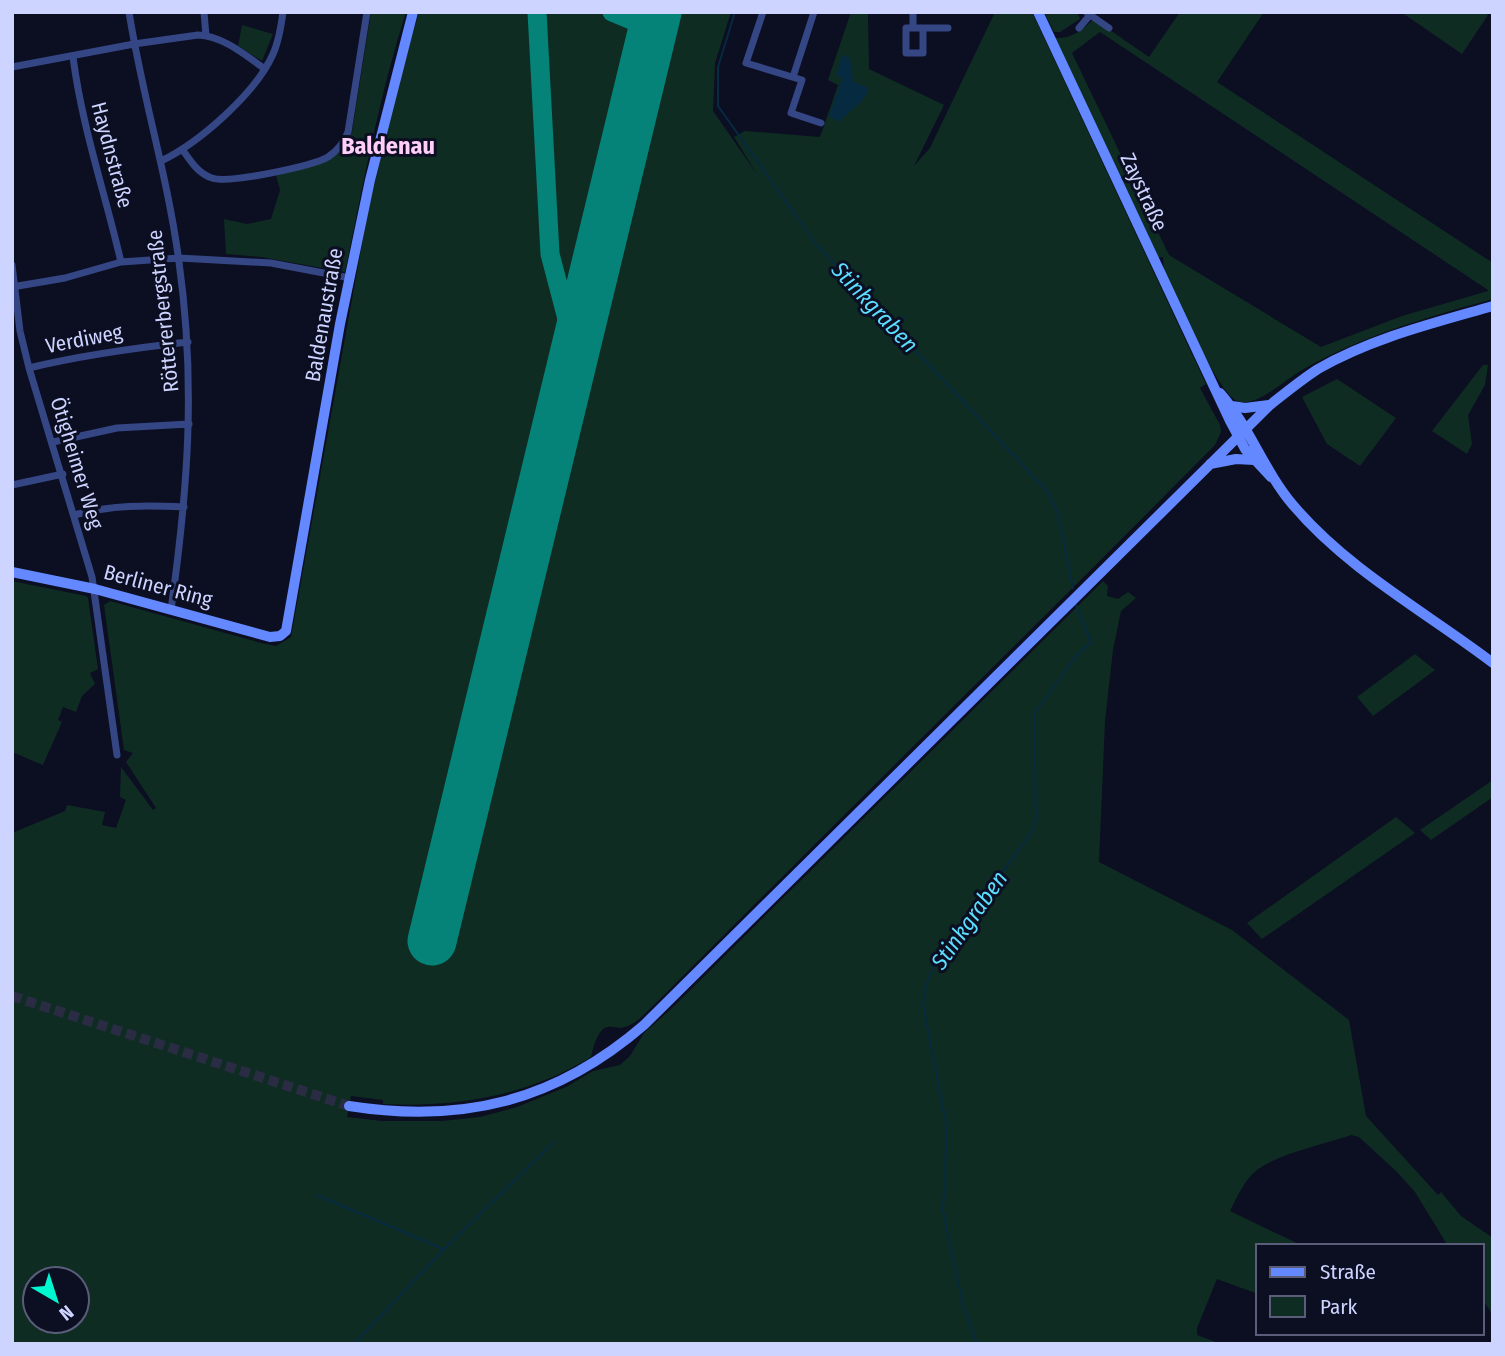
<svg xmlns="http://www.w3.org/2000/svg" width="1505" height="1356" font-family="'Fira Sans Condensed',sans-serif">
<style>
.green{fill:#0f2c23;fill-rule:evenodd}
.water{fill:#062a40}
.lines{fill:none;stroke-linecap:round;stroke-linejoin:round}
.stream{stroke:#062a40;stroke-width:2}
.taxiway{stroke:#068379;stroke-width:19}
.runway{stroke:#068379;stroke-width:49}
.secondary-tunnel{stroke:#292c43;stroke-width:10;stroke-dasharray:10 5;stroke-linecap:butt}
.street{stroke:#344684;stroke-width:7}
.secondary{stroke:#6488ff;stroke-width:10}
.labels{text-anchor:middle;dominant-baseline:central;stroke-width:6;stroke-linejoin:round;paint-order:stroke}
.street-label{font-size:21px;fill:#cdd4ff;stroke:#0c0e22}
.water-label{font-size:23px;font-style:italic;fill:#5bddff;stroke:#0c0e22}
.quarter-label{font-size:24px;font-weight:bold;fill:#ffcffa;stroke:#0c0e22}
</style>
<rect width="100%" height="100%" fill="#0c0e22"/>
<path class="green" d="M371 12H406C379 96 363 185 345 272L261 257 226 254 224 219 247 224 271 219 280 190 276 175C307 165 338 164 352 132Z
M419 12H731L715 63 713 111 757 174 734 137 745 131 820 137 838 85 828 80 851 12H873L868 14 869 69 944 105 914 166 930 148 995 12H1032L1206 384 1200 388 1220 425 1221 432 1215 445C1030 632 842 816 657 1002 647 1011 637 1024 625 1027 619 1029 612 1026 607 1027 597 1030 593 1049 591 1057 527 1096 456 1108 383 1104V1100L351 1096 347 1117 382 1121H442L480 1117 517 1107 566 1087 593 1071 620 1065 630 1056 644 1033 669 1011 1103 581 1108 586 1107 596 1118 599 1128 592 1136 598 1121 611 1113 650 1105 721 1099 862 1232 930 1349 1020 1366 1116 1438 1195 1441 1192 1461 1216 1493 1238V1315L1482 1299V1246H1448L1415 1192 1396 1171 1359 1137 1351 1135C1325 1144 1278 1154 1257 1170 1245 1179 1237 1197 1230 1211L1303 1246H1258V1294L1217 1279 1197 1328V1335L1221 1344H12V833L65 811 67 805 105 812 102 825 116 828 126 800 120 797 121 767 153 810 156 808 126 762 133 753 124 750 104 605 110 601 261 643 276 646 291 637 368 211 398 83ZM35 1279H77V1321H35Z
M1044 12H1077L1080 19 1060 32H1054Z
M1180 12H1264L1217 82 1493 263V299C1427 317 1362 336 1302 370 1286 379 1255 409 1237 401 1216 391 1176 296 1164 271L1163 257 1157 258 1055 38C1072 39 1082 30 1094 19L1149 57ZM1100 32 1488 290V291L1402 316 1321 347 1169 255 1072 53Z
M1401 12H1484L1488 15 1462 54Z
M242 25 273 34 262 61 238 46Z
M1483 365H1488L1485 385 1468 415 1472 444 1467 454 1432 431Z
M1337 379 1396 418 1360 466 1327 444 1302 397Z
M12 581 86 596 88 598 98 669 90 673 95 684 82 696 76 712 63 707 58 720 62 722 43 765 12 752Z
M1415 654 1435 670 1373 716 1357 697Z
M1493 780V797L1431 840 1420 830Z
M1396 817 1415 833 1262 939 1247 923Z"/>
<path class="water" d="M842 55 850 58 853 82 867 87 868 92 861 102 838 122 829 116 842 79 836 74Z"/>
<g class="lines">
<path class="stream" d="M735 12 718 67V106L816 244 1047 491 1057 511 1073 588
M898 331 905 316
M317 1195 443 1249
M354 1344 444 1249 554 1142
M977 1344 963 1305 943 1211 947 1129 923 1005 925 988 933 967 1033 830 1036 820 1034 714 1076 656 1091 642 1076 605"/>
<path class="taxiway" d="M537 12 550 254 575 349
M612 12 653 29"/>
<path class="runway" d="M432 941 657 12"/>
<path class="secondary-tunnel" d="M12 996 349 1106"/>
<path class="street" d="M129 12C142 96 168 177 179 262 196 384 188 488 171 610
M204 12 206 36
M763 12 746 63 802 80 791 113 821 123
M1086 12 1109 28
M913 28V12
M923 28V53H906V28C920 28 934 28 948 28
M1079 28 1090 15
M73 57C82 127 105 193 121 262
M12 67 134 44 198 35C223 36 245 55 265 69
M793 77 814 12
M182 149C190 160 198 174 212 178 229 184 312 166 328 157 337 151 344 142 348 132L367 12
M161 161C199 143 256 93 273 54 279 41 281 27 283 12
M12 265 20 331 29 368 92 577 117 755
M12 287 65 278 121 262 179 258 271 263 350 278
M29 368C82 355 134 348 188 342
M53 442 117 428 189 424
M12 485 63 474
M74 515C111 505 146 505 184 507"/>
<path class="secondary" d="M1038 12 1230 421 1245 449 1271 477
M1220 393C1250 427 1264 471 1293 505 1348 570 1426 612 1493 663
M1232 406 1245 408 1269 405
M1210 464 1236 459 1254 460
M12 572 95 589 270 637 280 636 286 631 340 324 370 180 413 12
M349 1106C463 1124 556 1101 644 1025L1270 405C1285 393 1301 380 1318 369 1372 338 1434 323 1493 306"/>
</g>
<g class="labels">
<g class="street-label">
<text transform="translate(112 155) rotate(75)">Haydnstraße</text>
<text transform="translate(1144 192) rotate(65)">Zaystraße</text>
<text transform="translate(163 311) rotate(-96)">Röttererbergstraße</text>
<text transform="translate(324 315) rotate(-80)">Baldenaustraße</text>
<text transform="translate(84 339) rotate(-11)">Verdiweg</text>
<text transform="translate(77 463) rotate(73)">Ötigheimer Weg</text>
<text transform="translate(158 586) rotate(15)">Berliner Ring</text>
</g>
<g class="water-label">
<text transform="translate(875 307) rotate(47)">Stinkgraben</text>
<text transform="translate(969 920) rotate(-55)">Stinkgraben</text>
</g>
<g class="quarter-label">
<text x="388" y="146">Baldenau</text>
</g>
</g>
<rect width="1505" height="1356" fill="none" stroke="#cdd4ff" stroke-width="28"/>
<rect x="1256" y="1244" width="228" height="91" fill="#0c0e22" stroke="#595d7a" stroke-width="2"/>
<rect x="1270" y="1267" width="35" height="10" fill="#6488ff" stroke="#595d7a" stroke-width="2"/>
<text x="1320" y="1279" font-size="21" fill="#cdd4ff">Straße</text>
<rect x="1270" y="1296" width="35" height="21" fill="#0f2c23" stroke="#595d7a" stroke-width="2"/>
<text x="1320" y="1314" font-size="21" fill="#cdd4ff">Park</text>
<g transform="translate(56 1300) rotate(141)"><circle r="33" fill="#0c0e22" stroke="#595d7a" stroke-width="2"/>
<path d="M0-5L12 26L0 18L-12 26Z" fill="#00f8d0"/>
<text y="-10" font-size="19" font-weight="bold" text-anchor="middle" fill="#cdd4ff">N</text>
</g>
</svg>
